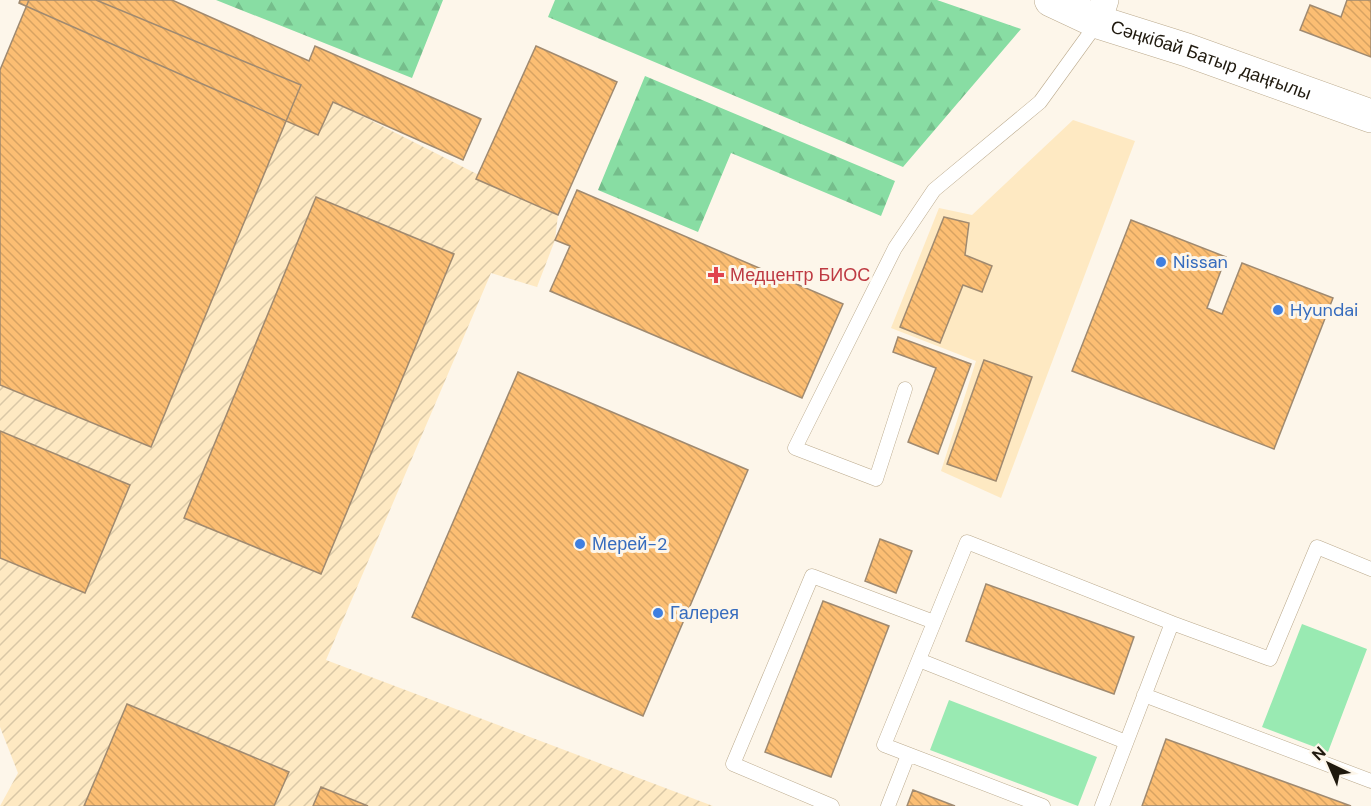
<svg xmlns="http://www.w3.org/2000/svg" width="1371" height="806" font-family="'DM Sans',sans-serif">
<style>
.built{fill:#fee9c2}
.industrial{fill:url(#industrial-furrows)}
.forest{fill:url(#forest-firs)}
.park{fill:#99eab2}
.building{fill:url(#building-back-hatch);stroke:#a08a70;stroke-width:1.5}
.lines{fill:none;stroke-linecap:round;stroke-linejoin:round}
.lane-casing{stroke:#bbaa8d;stroke-width:15}
.street-casing{stroke:#bbaa8d;stroke-width:28}
.secondary-casing{stroke:#bbaa8d;stroke-width:34}
.lane{stroke:#fff;stroke-width:14}
.street{stroke:#fff;stroke-width:27}
.secondary{stroke:#fff;stroke-width:33}
.shop-dot{fill:#3f7fe0;stroke:#fdf6ea;stroke-width:2}
.health-dot{fill:#e0444e;stroke:#fdf6ea;stroke-width:2}
.labels{text-anchor:middle;dominant-baseline:central;stroke-width:6;stroke-linejoin:round;paint-order:stroke}
.street-label{font-size:18px;fill:#1f190e;stroke:#fdf6ea}
.shop-label{font-size:18px;fill:#366cbe;stroke:#fdf6ea;text-anchor:start}
.health-label{font-size:18px;fill:#be3a42;stroke:#fdf6ea;text-anchor:start}
</style>
<defs>
<pattern id="industrial-furrows" width="10" height="10" patternUnits="userSpaceOnUse" patternTransform="scale(1.5)"><rect width="10" height="10" fill="#fee9c2"/><path d="M-1 1l2-2M0 10L10 0M9 11l2-2" fill="none" stroke="#d9c7a6"/></pattern>
<pattern id="forest-firs" width="22" height="20" patternUnits="userSpaceOnUse" patternTransform="scale(1.5)"><rect width="22" height="20" fill="#88dda3"/><path d="M5 1l3.5 6h-7zM16 11l3.5 6h-7z" fill="#75bd8b"/></pattern>
<pattern id="building-back-hatch" width="6" height="6" patternUnits="userSpaceOnUse" patternTransform="scale(1.5)"><rect width="6" height="6" fill="#fcbe73"/><path d="M-1 5l2 2M0 0l6 6M5-1l2 2" fill="none" stroke="#d8a362"/></pattern>
</defs>
<rect width="100%" height="100%" fill="#fdf6ea"/>
<path class="built" d="M1073 120 1135 141 1001 498 941 471 976 361 891 328 939 208 972 215Z"/>
<path class="industrial" d="M0 70 301 85 558 215 555 240 537 287 491 273 326 660 713 806H0L18 773 0 727Z"/>
<path class="forest" d="M216 0H443L412 78Z
M555 0H937L1021 29 903 167 548 17Z
M645 76 895 181 881 216 731 153 698 232 598 190Z"/>
<path class="park" d="M1302 624 1367 649 1328 752 1262 727Z
M949 700 1097 757 1078 806 930 750Z"/>
<path class="building" d="M20 0H172L309 61 315 46 481 119 463 160 333 102 318 135 19 3Z
M29 0H96L301 85 151 447 0 385V70Z
M1347 0H1371V57L1300 30 1310 5 1341 17Z
M536 46 617 82 558 215 476 179Z
M577 190 843 304 802 398 550 291 570 246 555 240Z
M316 197 454 254 321 574 184 518Z
M944 217 969 223 965 255 992 266 982 292 963 285 940 343 900 327Z
M1131 220 1226 257 1207 308 1222 314 1242 263 1333 298 1274 449 1072 371Z
M898 337 971 364 938 454 908 442 936 368 893 352Z
M984 360 1032 377 996 481 947 464Z
M518 372 748 470 643 716 412 617Z
M0 431 130 485 85 593 0 558Z
M880 539 912 551 896 593 865 581Z
M986 584 1134 637 1114 694 966 641Z
M823 601 889 626 831 777 765 752Z
M127 704 289 772 274 806H84Z
M1166 739 1351 806H1142Z
M321 787 368 806H313Z
M913 790 955 806H907Z"/>
<g class="lines">
<g class="lane-casing">
<path id="lane" d="M905 389 876 479 795 448 895 248 934 190 1040 102 1098 22
M1172 623 1270 659 1317 547 1371 569
M919 660 1126 742
M1144 695 1371 781
M832 806 733 764 812 576 934 622
M888 806 908 755
M1043 806 884 745 967 542 1172 623 1102 806"/>
</g>
<g class="street-casing">
<path id="street" d="M1098 22 1105 0"/>
</g>
<g class="secondary-casing">
<g id="secondary">
<path id="s1" d="M1051 0 1098 22 1187 50 1371 116"/>
</g>
</g>
<use href="#lane" class="lane"/>
<use href="#street" class="street"/>
<use href="#secondary" class="secondary"/>
</g>
<g class="shop-dot">
<circle cx="1161" cy="262" r="6"/>
<circle cx="1278" cy="310" r="6"/>
<circle cx="580" cy="544" r="6"/>
<circle cx="658" cy="613" r="6"/>
</g>
<path class="health-dot" d="M713 266h6v6h6v6h-6v6h-6v-6h-6v-6h6z"/>
<g class="labels">
<g class="street-label">
<text stroke="none"><textPath href="#s1" startOffset="171">Сәңкібай Батыр даңғылы</textPath></text>
</g>
<g class="shop-label">
<text x="1173" y="262">Nissan</text>
<text x="1290" y="310">Hyundai</text>
<text x="592" y="544">Мерей-2</text>
<text x="670" y="613">Галерея</text>
</g>
<g class="health-label">
<text x="730" y="275">Медцентр БИОС</text>
</g>
</g>
<g transform="translate(1329 764) rotate(316)" stroke="#fdf6ea" stroke-width="4.5" paint-order="stroke">
<path d="M0-4.5L10 22L0 15L-10 22Z" fill="#1f190e"/>
<text y="-9" font-size="16" font-weight="bold" text-anchor="middle" fill="#1f190e">N</text>
</g>
</svg>
